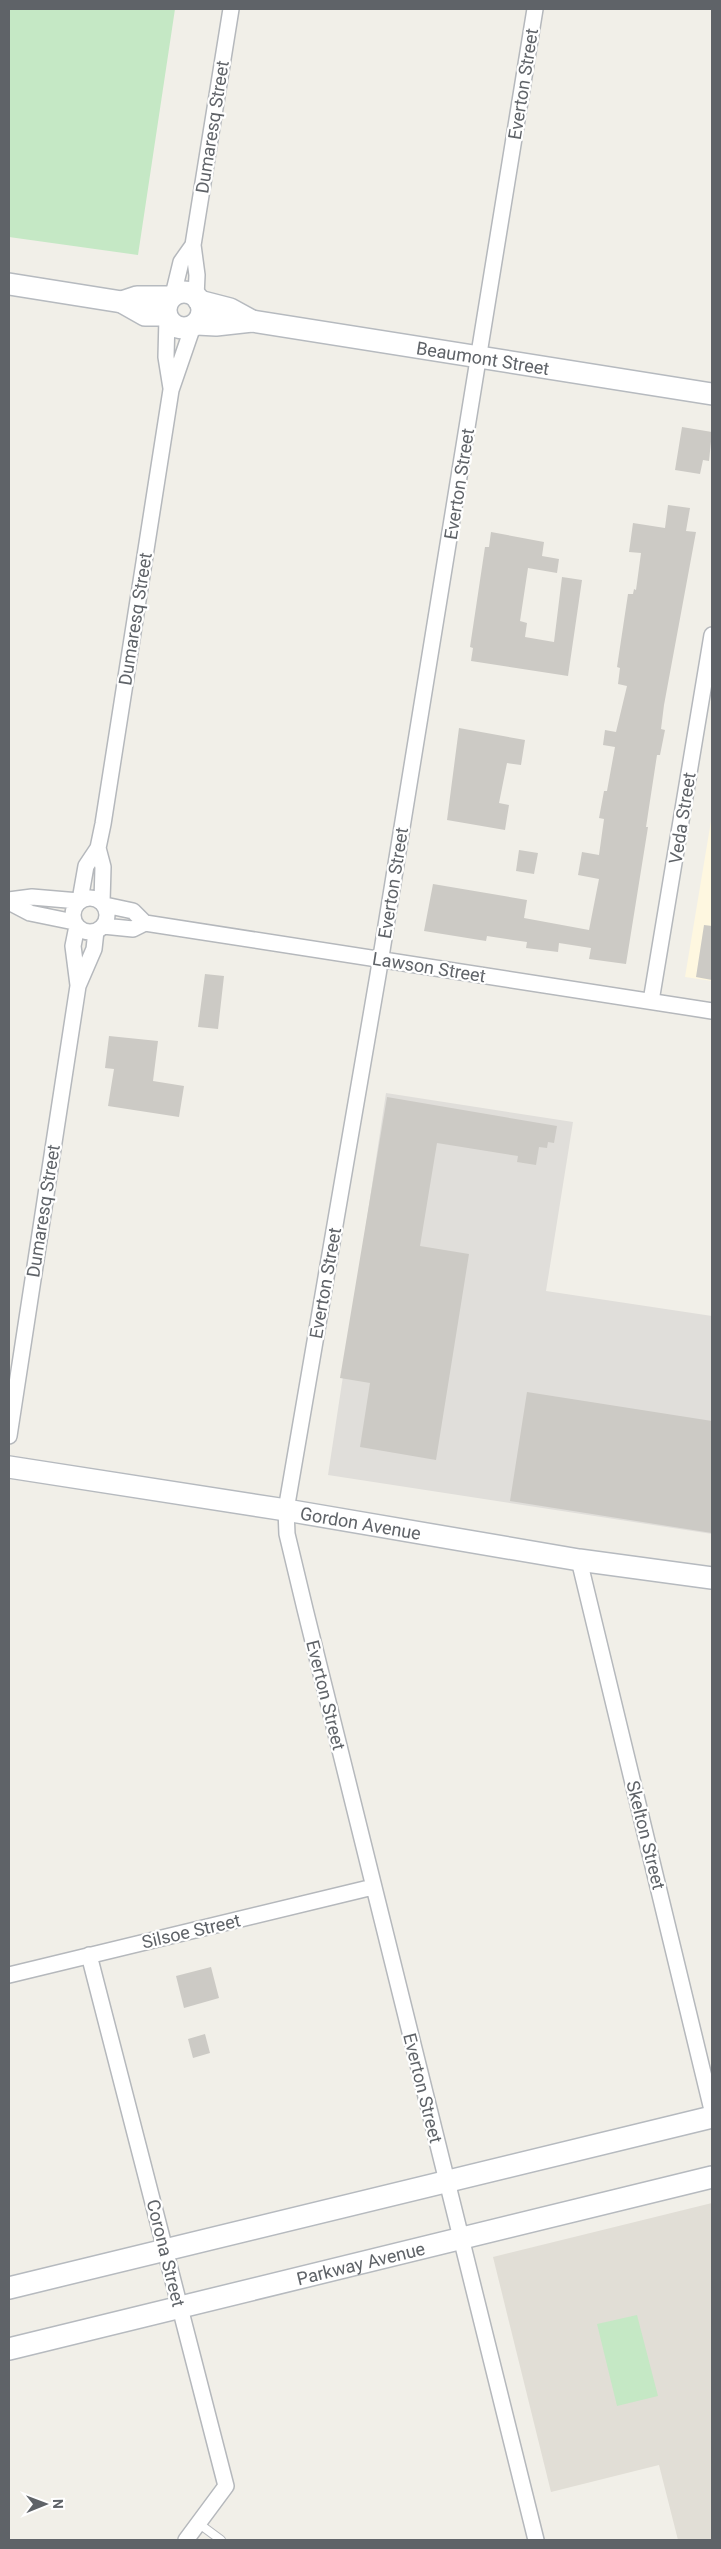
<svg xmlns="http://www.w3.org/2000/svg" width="721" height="2549" font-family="Roboto,sans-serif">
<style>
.commercial{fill:#fef7e0}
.industrial{fill:#e0deda}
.education{fill:#e1ded6}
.green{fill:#c5e8c5}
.building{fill:#cccac5}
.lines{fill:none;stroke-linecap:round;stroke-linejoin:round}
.lane-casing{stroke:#b5b8bc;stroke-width:10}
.street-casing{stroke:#b5b8bc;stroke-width:18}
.secondary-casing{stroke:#b6babf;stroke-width:24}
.lane{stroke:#fff;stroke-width:8}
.street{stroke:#fff;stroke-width:15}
.secondary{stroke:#fff;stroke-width:21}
.labels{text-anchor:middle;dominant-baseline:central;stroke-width:4.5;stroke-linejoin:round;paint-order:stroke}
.street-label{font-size:18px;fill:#5f6368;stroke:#fff}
</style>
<rect width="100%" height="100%" fill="#f1efe8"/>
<path class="commercial" d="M712 815V981L685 977Z"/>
<path class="industrial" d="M386 1093 573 1122 546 1291 712 1316V1534L328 1475Z"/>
<path class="education" d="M712 2203V2540H678L659 2465 551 2492 493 2257Z"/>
<path class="green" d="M9 9H175L138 255 9 237Z
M637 2315 658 2396 617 2406 597 2324Z"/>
<path class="building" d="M682 427 712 432 709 461 703 460 700 474 675 470Z
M668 505 690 508 686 531 696 532 664 705 661 729 665 730 660 755H657L646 827H648L626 964 589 959 591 948 559 943 558 952 526 948 527 942 487 936 486 941 424 931 433 884 527 900 524 918 589 930 599 879 578 875 582 852 599 855 604 819 599 818 604 791H607L615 747 603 745 605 730 616 732 627 686 618 684 620 668 617 667 628 594H633L634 589 636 590 641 553 629 552 633 523 665 528Z
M491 532 544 542 542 556 559 559 557 573 528 568 520 621 527 623 525 637 554 642 562 577 582 580 568 676 471 661 473 648 470 647 485 547H489Z
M459 728 525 740 521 765 507 763 499 803 509 805 505 830 447 820Z
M519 850 538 853 534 874 516 871Z
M704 925 712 926V980L696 977Z
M205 974 224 976 218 1029 198 1027Z
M109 1036 158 1041 153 1081 184 1086 179 1117 108 1106 114 1069 105 1068Z
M387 1097 557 1126 554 1143 548 1142 547 1148 539 1147 536 1165 517 1162 518 1156 437 1143 420 1246 469 1254 436 1460 360 1447 370 1383 340 1378Z
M527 1392 712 1421V1533L510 1501Z
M211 1967 219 1998 184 2008 176 1976Z
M205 2034 210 2053 193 2058 188 2039Z"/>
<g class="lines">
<g class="lane-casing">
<path id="lane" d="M198 2523 221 2540"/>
</g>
<g class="street-casing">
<path id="street" d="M535 9 378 975 286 1510 287 1534 305 1609 536 2540
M173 295 181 262 193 245
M196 297 197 275 193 245 231 9
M167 317 166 357 171 388
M98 848 103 867 102 902
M73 915a17 17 0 1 1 34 0a17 17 0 1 1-34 0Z
M9 900 32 897 79 901
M80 900 86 866 98 848 103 824 171 390 193 326
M9 902 30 913 74 922
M105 905 133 911 145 923
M77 926 73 946 78 985
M103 926 133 929 145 923 712 1011
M651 1001 712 635
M9 1436 78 986 94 949 96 931
M579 1560 712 2110
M89 1955 226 2486 186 2540
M9 1975 373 1887"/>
</g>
<g class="secondary-casing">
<g id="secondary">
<path d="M9 284 122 302 145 315H166"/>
<circle cx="184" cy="310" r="18"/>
<path d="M199 301 230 309 252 321"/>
<path d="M122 302 137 297H171"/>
<path id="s1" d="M197 324 216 325 252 321 712 394"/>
<path id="s2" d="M9 1467 286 1510 579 1560 712 1578"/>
<path d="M9 2288 712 2117"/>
<path id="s3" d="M9 2349 712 2177"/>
</g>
</g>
<use href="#lane" class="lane"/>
<use href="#street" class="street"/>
<use href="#secondary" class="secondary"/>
</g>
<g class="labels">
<g class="street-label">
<text transform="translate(523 84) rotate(-81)">Everton Street</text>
<text transform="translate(212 127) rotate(-81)">Dumaresq Street</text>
<text stroke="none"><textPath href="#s1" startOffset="289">Beaumont Street</textPath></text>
<text transform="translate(459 484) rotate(-81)">Everton Street</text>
<text transform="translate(135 619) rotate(-81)">Dumaresq Street</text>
<text transform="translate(682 818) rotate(-81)">Veda Street</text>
<text transform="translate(393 883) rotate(-81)">Everton Street</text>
<text transform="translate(429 967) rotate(9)">Lawson Street</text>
<text transform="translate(43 1211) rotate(-81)">Dumaresq Street</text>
<text transform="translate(325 1283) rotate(-80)">Everton Street</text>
<text stroke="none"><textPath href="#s2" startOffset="356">Gordon Avenue</textPath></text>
<text transform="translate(326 1695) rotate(76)">Everton Street</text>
<text transform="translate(646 1835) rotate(76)">Skelton Street</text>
<text transform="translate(191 1931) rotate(-13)">Silsoe Street</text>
<text transform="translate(423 2088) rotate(76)">Everton Street</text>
<text transform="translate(166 2253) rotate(76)">Corona Street</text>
<text stroke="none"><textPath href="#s3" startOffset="362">Parkway Avenue</textPath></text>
</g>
</g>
<rect width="721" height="2549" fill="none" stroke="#5f6368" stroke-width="20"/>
<g transform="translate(45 2504) rotate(89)" stroke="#ffffff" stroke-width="4" paint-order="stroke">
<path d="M0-4L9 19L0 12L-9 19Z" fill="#5f6368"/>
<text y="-8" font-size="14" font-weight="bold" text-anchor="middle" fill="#5f6368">N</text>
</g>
</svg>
